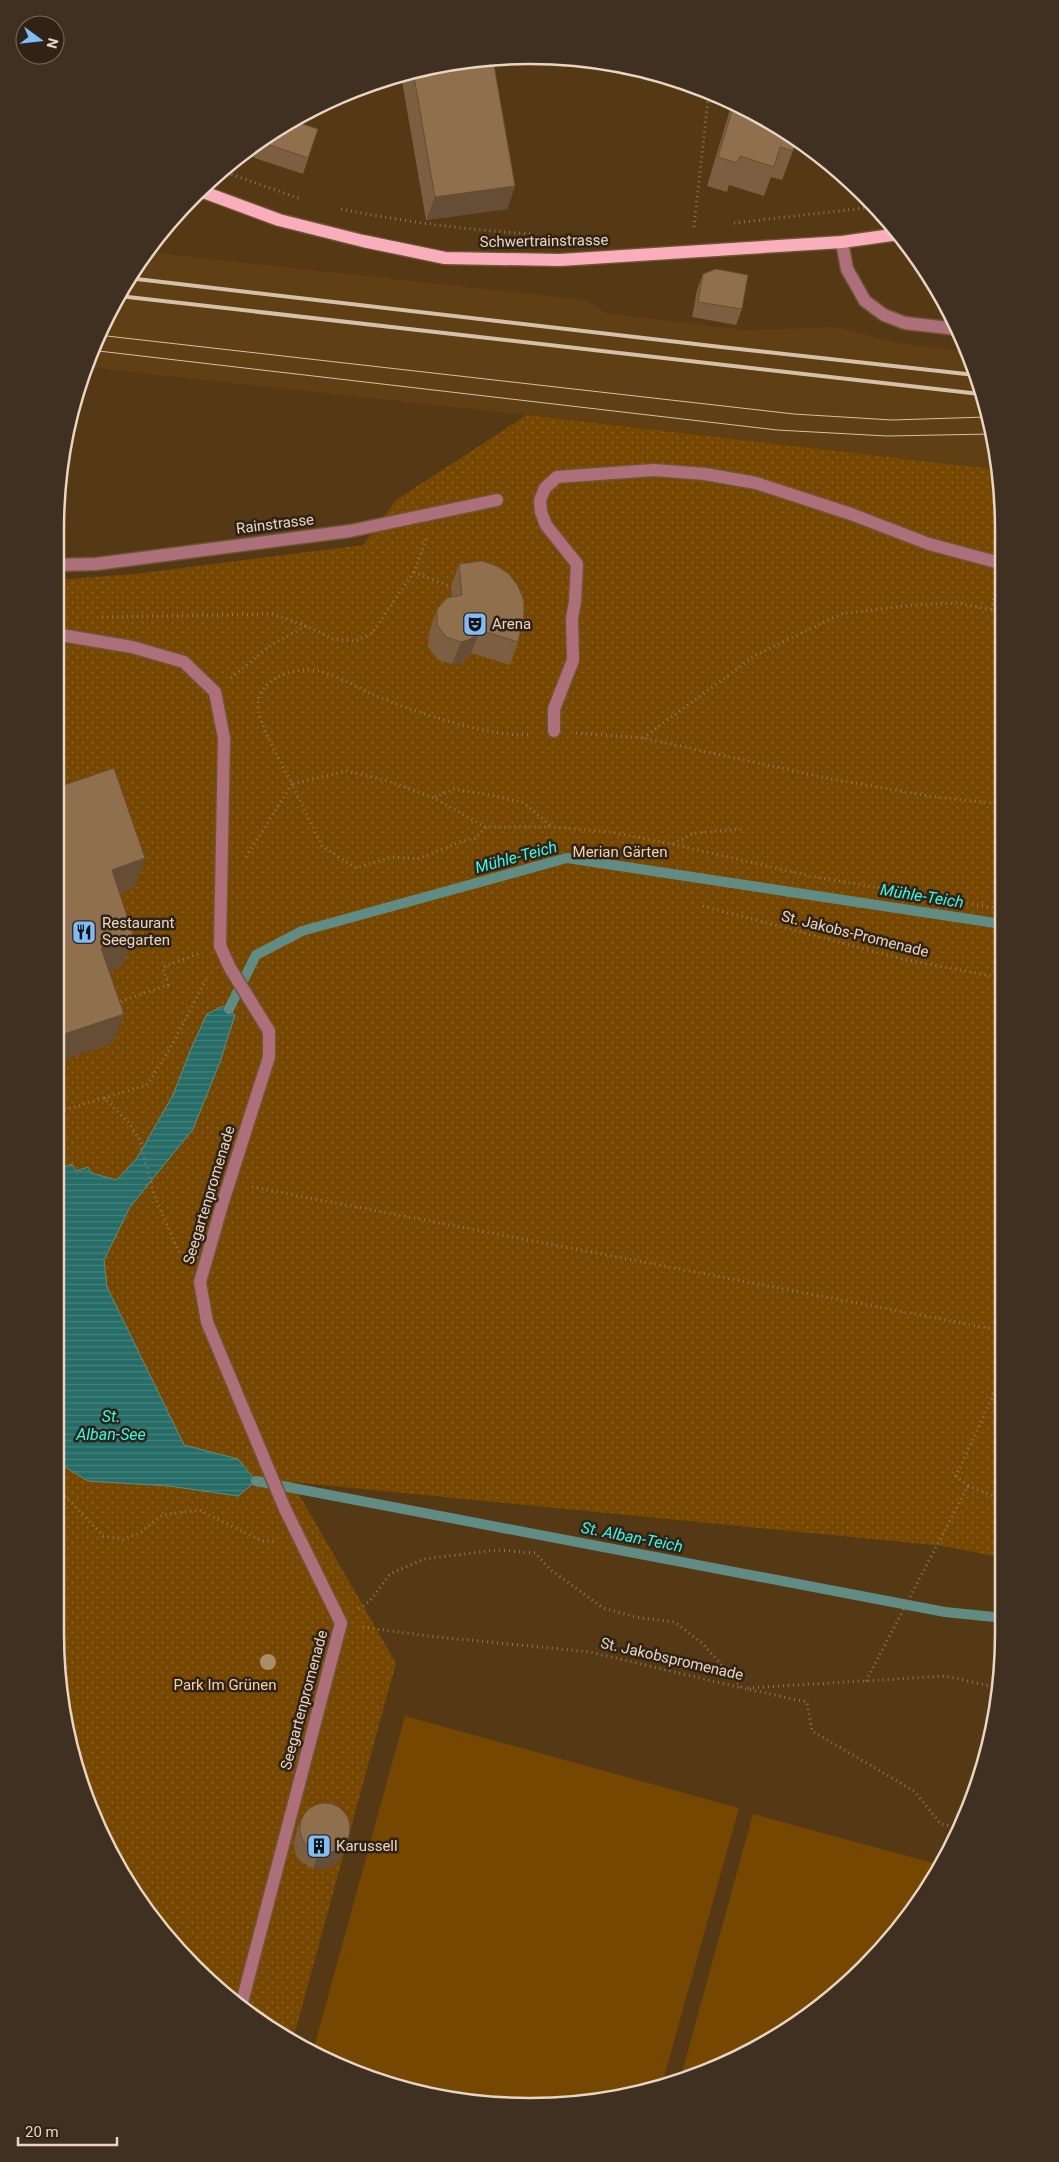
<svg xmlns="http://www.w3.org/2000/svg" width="1059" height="2162" font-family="Roboto,sans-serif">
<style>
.built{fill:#613f14}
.grass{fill:url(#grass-dots)}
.pitch{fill:#764700}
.water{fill:url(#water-rules);stroke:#608c83}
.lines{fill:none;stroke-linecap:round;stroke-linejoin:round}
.stream{stroke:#608c83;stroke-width:10}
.minor-casing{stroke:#6f5434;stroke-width:15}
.major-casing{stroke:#6f5434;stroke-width:15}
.path{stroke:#8f7759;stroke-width:3;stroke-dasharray:1 4;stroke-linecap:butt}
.minor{stroke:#ad6f7a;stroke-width:12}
.major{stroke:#faaebb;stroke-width:12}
.tram{stroke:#d4c0ab;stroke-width:1}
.rail{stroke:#d4c0ab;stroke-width:4}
.tree{fill:#ac8d69}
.wall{fill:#7c5f41}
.shaded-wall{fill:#654e35}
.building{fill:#906f4c;stroke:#654e35}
.labels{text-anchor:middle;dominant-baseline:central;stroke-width:5;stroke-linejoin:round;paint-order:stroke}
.street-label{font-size:15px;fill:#e8d6c3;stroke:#302214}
.poi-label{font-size:15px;fill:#e8d6c3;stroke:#302214;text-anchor:start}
.park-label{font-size:15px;fill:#f3d2af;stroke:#302214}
.water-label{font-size:16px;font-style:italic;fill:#34fbef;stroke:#302214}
.rim{fill:none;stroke:#e8d6c3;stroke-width:2.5}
</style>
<defs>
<pattern id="grass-dots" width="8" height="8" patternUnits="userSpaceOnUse" patternTransform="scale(1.25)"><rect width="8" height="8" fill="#764700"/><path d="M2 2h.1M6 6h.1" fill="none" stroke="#8a6124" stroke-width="1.8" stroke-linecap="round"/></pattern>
<pattern id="water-rules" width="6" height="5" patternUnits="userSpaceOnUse" patternTransform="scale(1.25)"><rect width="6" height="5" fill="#266d68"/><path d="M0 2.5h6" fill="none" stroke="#46817c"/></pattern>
</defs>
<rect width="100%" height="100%" fill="#553814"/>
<path class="built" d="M146 252 586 300 605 313 744 330 837 327 897 343 969 352 1000 470 527 415 85 367 91 348 135 266Z"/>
<path class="grass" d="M527 415 1000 470 1004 1558 943 1546 292 1482 396 1663 292 2043 216 1989 153 1922 80 1785 55 1633V580L135 574 363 545 396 500Z"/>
<path class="pitch" d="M405 1716 739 1808 663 2081 592 2103 437 2098 313 2051Z
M753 1814 937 1864 886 1946 818 2009 740 2058 681 2076Z"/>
<path class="water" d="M223 1006 235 1015 220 1062 193 1129 130 1207 104 1260 107 1287 184 1445 238 1459 256 1481 238 1496 169 1486 88 1481 55 1461V1166L57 1170 72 1164 76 1171 88 1167 91 1173 117 1180 137 1158 173 1095 190 1051 207 1014Z"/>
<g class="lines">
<path class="stream" d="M229 1009 256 955 302 931 567 858 1002 924
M256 1481 945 1612 1004 1618"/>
<g class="minor-casing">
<path id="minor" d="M842 242 847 269 865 301 884 315 905 323 957 329
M55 565 96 564 350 531 497 500
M55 634 132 647 184 662 215 692 224 738 220 946 230 968 269 1031V1057L222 1205 200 1282 207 1322 285 1509 341 1623 241 2006
M554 731V709L573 660 572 618 575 602 577 564 546 525 541 512 540 500 545 488 557 477 654 470 705 474 756 483 851 514 929 544 1000 563"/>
</g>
<g class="major-casing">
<path id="major" d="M198 190 279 220 363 241 445 258 560 260 842 242 899 234"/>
</g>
<path class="path" d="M222 171 301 199
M341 209C405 222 468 230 533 234
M734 223 873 207
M694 227 709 90
M414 572 451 587
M992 610 996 586
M102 617 272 614 306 626 333 639 356 641 372 633 414 572 426 539
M231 678 271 645 306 626
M576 733 643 738 831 779 935 797 1001 804
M643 738 756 655 841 614 912 605 957 603 992 610 1000 615
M435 797 454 789 495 796 524 803 552 827
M485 827 476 838 460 842 418 859 392 857 356 868 322 846 292 784 347 771 388 781 434 798 485 827H552L610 832 672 844 810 876 1001 909
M673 844 694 833 742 829
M246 857 292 784C284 767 256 721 258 704 260 678 295 666 318 671 336 675 356 687 374 695 409 710 496 740 532 734
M703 906 906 960 1002 978
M116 1003 168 985 163 967 198 954
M104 1098 147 1085 171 1047 208 976
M55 1113 104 1098 129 1123 139 1139 154 1194 176 1246 183 1257
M252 1187 1003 1331
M968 1486 956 1476 1003 1374
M55 1494 66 1497 103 1536 123 1539 138 1534 163 1515 199 1510 262 1541H274
M359 1609 370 1601 390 1574 424 1559 497 1550 535 1553 551 1570 603 1608 640 1618 675 1622 702 1643 742 1688 807 1702 812 1731 914 1791 941 1824 960 1828
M363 1627 428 1636 590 1652 742 1688
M866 1681 968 1486 1004 1500
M748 1688 945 1676 999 1688"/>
<use href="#minor" class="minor"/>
<use href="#major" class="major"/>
<path class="tram" d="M98 335 794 414 892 420 986 417
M90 350 777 430 887 436 991 434"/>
<path class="rail" d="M128 278 721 347 975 375
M119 296 980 394"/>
</g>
<circle class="tree" cx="268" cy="1662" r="8"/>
<path class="wall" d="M437 64 515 186 507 209 426 220 401 75Z
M732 103 818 153 821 156 794 148 782 180 771 177 764 196 729 185 727 192 707 186Z
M318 129 303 174 243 154 266 135Z
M703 274 742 309 736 325 692 317 697 290Z
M459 564 518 642 510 665 471 653 467 659 460 663 452 664 438 660 428 647 429 632 437 609 452 597 451 587Z
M301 1818 345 1848 340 1859 334 1865 326 1869H313L299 1860 295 1852 294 1843 296 1834Z"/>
<path class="shaded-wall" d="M515 186 507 209 426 220 435 197Z
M480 630 471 653 467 659 460 663 452 664 461 642Z
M145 858 134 888 101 899 112 870Z
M134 937 123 966 91 977 101 948Z
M124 1014 113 1043 55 1063V1037Z
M351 1833 340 1859 334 1865 326 1869H313L318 1853Z"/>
<path class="building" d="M493 59 515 186 435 197 413 71 437 64Z
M734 104 796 140 793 151 780 147 774 167 740 156 737 163 718 157Z
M293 121 318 129 308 158 258 141 266 135Z
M716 269 748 275 742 309 698 302 703 274Z
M482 561 497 566 509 574 518 586 524 600V615L518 642 480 630 475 636 468 640 461 642 446 637 437 625V609L447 598 462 595 459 564Z
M114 768 145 858 112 870 134 937 101 948 124 1014 55 1037V788Z
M300 1828a25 25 0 1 1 50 0a25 25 0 1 1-50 0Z"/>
<defs>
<g id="theatre-square" transform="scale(1.25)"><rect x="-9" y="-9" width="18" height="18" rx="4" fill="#7ebdf9" stroke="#302214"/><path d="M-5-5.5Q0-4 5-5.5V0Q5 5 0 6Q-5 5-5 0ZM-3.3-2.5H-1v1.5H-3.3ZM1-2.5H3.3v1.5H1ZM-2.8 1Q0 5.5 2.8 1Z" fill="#111"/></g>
<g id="restaurant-square" transform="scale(1.25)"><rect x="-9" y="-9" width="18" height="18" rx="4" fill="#7ebdf9" stroke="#302214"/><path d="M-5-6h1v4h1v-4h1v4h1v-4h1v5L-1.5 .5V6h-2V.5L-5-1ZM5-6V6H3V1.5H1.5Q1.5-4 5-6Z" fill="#111"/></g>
<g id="building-square" transform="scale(1.25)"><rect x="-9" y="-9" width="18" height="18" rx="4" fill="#7ebdf9" stroke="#302214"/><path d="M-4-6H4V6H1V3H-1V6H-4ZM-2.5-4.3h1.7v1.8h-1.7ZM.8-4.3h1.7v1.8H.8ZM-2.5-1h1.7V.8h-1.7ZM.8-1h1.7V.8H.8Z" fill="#111"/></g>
</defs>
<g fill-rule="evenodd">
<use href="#theatre-square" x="475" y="624"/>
<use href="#restaurant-square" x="84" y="932"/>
<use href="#building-square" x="319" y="1846"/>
</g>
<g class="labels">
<g class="street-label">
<text transform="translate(544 241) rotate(-1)">Schwertrainstrasse</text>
<text transform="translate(275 524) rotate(-7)">Rainstrasse</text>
<text transform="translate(855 934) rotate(14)">St. Jakobs-Promenade</text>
<text transform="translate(209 1195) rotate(-73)">Seegartenpromenade</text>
<text transform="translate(672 1659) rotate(13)">St. Jakobspromenade</text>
<text transform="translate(304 1700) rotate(-75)">Seegartenpromenade</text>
</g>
<g class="poi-label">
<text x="492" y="624">Arena</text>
<text x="102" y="923">Restaurant<tspan x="102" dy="17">Seegarten</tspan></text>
<text x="336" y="1846">Karussell</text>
</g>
<g class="park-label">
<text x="620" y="852">Merian Gärten</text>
<text x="225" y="1685">Park Im Grünen</text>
</g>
<g class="water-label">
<text transform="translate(516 857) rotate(-15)">Mühle-Teich</text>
<text transform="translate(922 896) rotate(9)">Mühle-Teich</text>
<text x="111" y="1416">St.<tspan x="111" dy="18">Alban-See</tspan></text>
<text transform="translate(632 1537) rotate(11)">St. Alban-Teich</text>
</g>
</g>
<path d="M0 0H1059V2162H0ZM529 64H530A465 465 0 0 1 995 529V1633A465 465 0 0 1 530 2098H529A465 465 0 0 1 64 1633V529A465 465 0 0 1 529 64Z" fill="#3f3022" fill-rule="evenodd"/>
<path class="rim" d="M529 64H530A465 465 0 0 1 995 529V1633A465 465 0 0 1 530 2098H529A465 465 0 0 1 64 1633V529A465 465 0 0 1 529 64Z"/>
<g transform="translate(40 40) rotate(105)"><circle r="24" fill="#302214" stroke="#7a6a5a"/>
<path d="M0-4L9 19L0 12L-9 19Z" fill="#7ebdf9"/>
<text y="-8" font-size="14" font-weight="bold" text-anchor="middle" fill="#e8d6c3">N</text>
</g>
<path d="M18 2137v8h99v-8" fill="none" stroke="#e8d6c3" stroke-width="2.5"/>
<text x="25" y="2137" font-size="15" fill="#e8d6c3" stroke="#302214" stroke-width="4" paint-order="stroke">20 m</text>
</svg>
